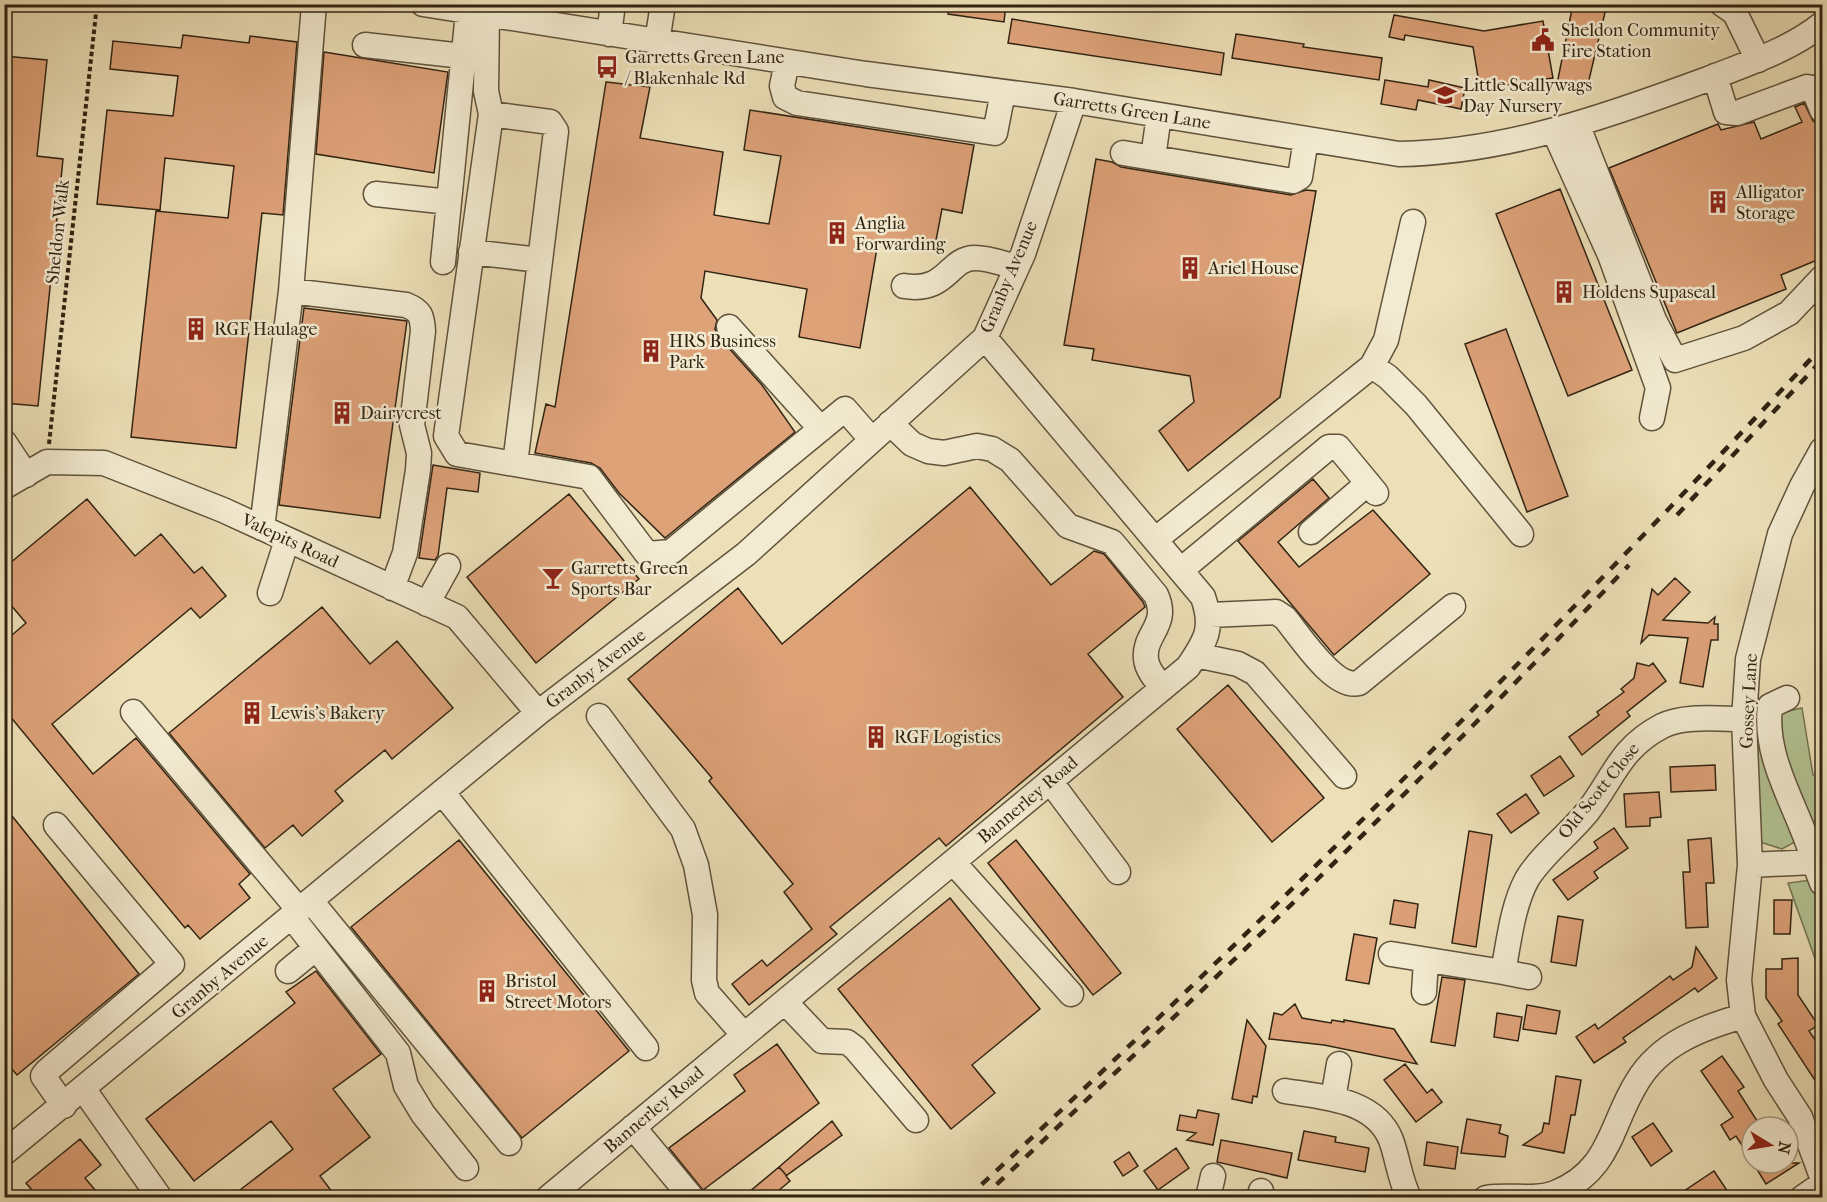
<svg xmlns="http://www.w3.org/2000/svg" width="1827" height="1202" font-family="'IM FELL French Canon',serif">
<style>
.green{fill:#b3c393;stroke:#727453;stroke-width:1.5}
.building{fill:#dea279;stroke:#312413;stroke-width:1.5}
.lines{fill:none;stroke-linecap:round;stroke-linejoin:round}
.minor-casing{stroke:#60533c;stroke-width:27}
.path{stroke:#312413;stroke-width:4;stroke-dasharray:4.5 3;stroke-linecap:butt}
.minor{stroke:#f3ebd1;stroke-width:24}
.rail{stroke:#312413;stroke-width:4.5;stroke-dasharray:10 10;stroke-linecap:butt}
.labels{text-anchor:middle;dominant-baseline:central;stroke-width:5;stroke-linejoin:round;paint-order:stroke}
.poi-label{font-size:18px;fill:#312413;stroke:#f3ebd1;text-anchor:start}
.street-label{font-size:18px;fill:#312413;stroke:#f3ebd1}
</style>
<rect width="100%" height="100%" fill="#ede0b8"/>
<filter id="stains"><feTurbulence type="fractalNoise" baseFrequency=".00333" numOctaves="4"/><feColorMatrix values="0 0 0 0 .2 0 0 0 0 .09 0 0 0 0 .02 0 0 0 .5 -.17"/></filter>
<radialGradient id="worn" r=".72"><stop offset=".6" stop-color="#630" stop-opacity="0"/><stop offset="1" stop-color="#630" stop-opacity=".3"/></radialGradient>
<path class="green" d="M1802 708 1813 775 1822 781V843L1816 842 1777 729 1775 714Z
M1757 734 1795 842 1782 849 1760 842 1756 817Z
M1811 880 1822 911V978L1788 883Z"/>
<path class="building" d="M949 4H1006L1004 22 948 14Z
M1573 4H1607L1588 84 1568 81 1557 84Z
M1394 15 1484 31 1543 21 1553 78 1480 89 1473 47 1405 35 1404 40 1389 37Z
M1012 19 1224 53 1221 75 1008 43Z
M1236 34 1304 44 1303 47 1382 58 1379 80 1232 58Z
M183 35 249 43 250 36 297 42 283 215 262 213 236 448 131 437 156 211 228 218 234 166 165 158 160 210 97 204 107 110 173 116 178 76 110 69 113 41 181 48Z
M324 52 448 72 434 173 316 154Z
M4 56 47 60 37 156 63 159 38 406 4 403Z
M1385 80 1428 87 1429 80 1465 88 1461 109 1418 100 1416 110 1381 104Z
M606 82 650 87 640 138 723 152 714 215 769 224 781 156 744 150 750 110 974 145 962 213 942 209 934 251 878 242 860 348 799 337 807 289 705 271 701 298 717 320 715 329 718 336 762 385 795 432 665 538 619 493 600 468 591 463 535 453 546 404 555 407Z
M1804 103 1813 121 1822 126V258L1781 275 1786 289 1677 333 1609 168 1718 124 1721 130 1754 122 1761 139 1802 122 1795 107Z
M1096 159 1112 162 1121 167 1291 195 1306 190 1316 191 1280 397 1188 471 1159 431 1194 402 1190 376 1092 360 1094 349 1064 345Z
M1560 189 1632 370 1568 396 1496 214Z
M304 308 407 321 380 518 279 505Z
M1506 329 1568 496 1527 512 1465 344Z
M433 465 480 473 478 492 447 488 438 556 435 560 419 558Z
M1313 479 1329 498 1278 542 1299 567 1373 510 1430 574 1334 655 1238 541Z
M970 487 1051 585 1094 551 1104 554 1143 602 1145 607 1088 654 1123 697 946 846 939 838 830 927 837 934 749 1005 732 984 762 960 767 966 812 929 784 892 793 884 709 781 712 778 628 679 738 588 782 644Z
M569 494 639 579 536 663 467 577Z
M87 499 135 556 161 534 194 573 202 567 226 596 200 618 191 608 52 724 93 774 136 738 250 874 239 884 250 898 200 939 188 925 185 928 4 709V642L26 623 4 597V568Z
M1675 578 1690 592 1663 620 1708 623 1715 617 1714 624H1718V640H1711L1703 687 1680 683 1688 638 1649 635 1641 643 1652 589 1658 595Z
M322 607 370 664 397 641 453 708 392 759 385 750 335 791 343 801 302 836 293 825 265 848 169 733Z
M1637 663 1649 666 1653 663 1666 681 1627 712 1630 716 1582 755 1569 737 1599 715 1597 712 1624 692 1621 689 1634 678Z
M1228 685 1324 798 1272 842 1177 729Z
M1560 756 1574 776 1544 796 1531 776Z
M1715 765 1716 790 1671 792 1670 767Z
M1659 792 1661 817 1650 818V826L1626 827 1624 794Z
M1526 794 1539 813 1511 833 1497 814Z
M4 806 139 974 17 1075 4 1060Z
M1614 828 1628 848 1594 872 1598 878 1568 900 1553 880 1598 848 1594 842Z
M1469 831 1492 835 1476 947 1452 943Z
M1711 838 1714 883H1706L1708 927 1686 928 1683 872H1690L1688 840Z
M459 840 629 1051 522 1138 351 927Z
M1016 840 1121 973 1093 995 988 863Z
M950 898 1040 1009 972 1065 995 1093 951 1129 838 989Z
M1394 900 1418 904 1415 928 1390 924Z
M1774 900H1792L1790 934H1774Z
M1558 916 1583 920 1576 966 1551 962Z
M1354 934 1377 938 1369 984 1346 980Z
M1696 947 1717 978 1698 992 1695 988 1623 1038 1626 1042 1594 1063 1576 1037 1595 1024 1598 1029 1670 976 1673 980 1692 967Z
M1798 958V995L1818 1025 1809 1031 1822 1050V1091L1778 1024 1782 1021 1766 998V969H1782V959Z
M316 971 381 1054 333 1089 370 1137 320 1176 336 1197H231L293 1149 271 1121 194 1181 146 1119 295 1003 286 992Z
M1442 977 1465 980 1455 1046 1431 1042Z
M1295 1004 1302 1018 1331 1023 1332 1020 1344 1022V1020L1394 1029 1417 1064 1324 1045 1269 1039 1274 1013 1282 1015Z
M1527 1005 1560 1011 1556 1034 1523 1029Z
M1497 1013 1522 1017 1518 1041 1494 1037Z
M1247 1020 1266 1046 1257 1097 1253 1096 1252 1103 1232 1099Z
M777 1044 819 1103 703 1190 669 1148 745 1091 734 1075Z
M1722 1056 1744 1087 1738 1091 1761 1127H1752V1161L1736 1136 1730 1140 1721 1125 1733 1117 1701 1071Z
M1405 1064 1427 1093 1432 1089 1442 1102 1416 1122 1384 1080Z
M1556 1076 1581 1080 1575 1115H1571L1564 1153 1523 1145 1542 1132 1544 1123 1549 1124Z
M1198 1110 1219 1114 1213 1145 1187 1140 1196 1133 1177 1130 1180 1115 1196 1118Z
M1467 1119 1501 1125 1499 1133 1508 1136 1505 1157 1461 1153Z
M832 1121 842 1135 786 1176 790 1181 771 1197H743L779 1167 786 1175 779 1167Z
M1653 1123 1672 1151 1651 1166 1632 1137Z
M1304 1131 1336 1137 1335 1142 1369 1148 1365 1172 1298 1160Z
M80 1139 101 1165 85 1178 101 1197H38L26 1183Z
M1221 1140 1292 1153 1287 1178 1217 1162Z
M1427 1142 1458 1147 1455 1169 1424 1165Z
M1176 1148 1189 1168 1158 1190 1144 1171Z
M1129 1152 1138 1166 1123 1176 1114 1162Z
M1753 1163H1799L1766 1184Z
M1714 1171 1728 1192 1720 1197H1675Z"/>
<g class="lines">
<g class="minor-casing">
<path id="minor" d="M423 4 866 74 1074 101 1399 154C1507 152 1608 116 1708 79 1746 64 1790 50 1822 24
M1722 4 1735 13 1758 60
M487 16 486 91 491 114 446 436 457 454 589 477 647 554 671 552 845 409 872 440
M609 34 613 4
M657 42 663 4
M365 45 463 56
M787 62 782 86 785 97 797 103 995 133 1003 92
M1715 76 1726 112 1737 113 1807 87 1813 88 1822 110
M491 114 550 122 556 131 515 464
M1577 124 1654 320 1675 360 1744 338 1789 313 1822 278
M1554 131 1610 255 1658 388 1652 418
M1123 153 1293 181 1300 177 1306 139
M1153 158 1159 115
M376 194 449 202
M471 252 540 260
M443 262 468 12
M904 286C948 293 948 258 975 258 989 258 1004 264 1017 267
M291 291 406 305C421 311 422 316 423 331L412 425 419 453 418 470 405 553 392 588
M729 327 821 429
M1372 366 1388 377 1416 405 1521 534
M890 423 912 444 928 451 944 453 977 446 992 449 1010 460 1068 526 1112 542 1156 595C1170 625 1143 634 1146 659 1147 670 1156 680 1163 688
M4 442 26 475
M1822 450 1802 486 1780 534 1748 659 1744 719 1750 865 1814 862 1822 883
M4 487 47 462 104 463 223 510 457 617 538 713
M262 528 291 291 314 4
M1311 532 1368 483
M1156 539 1372 366 1386 340 1413 222
M1181 570 1329 447H1338L1376 493
M270 593 287 540
M427 604 448 566
M1210 615 1276 612 1285 618C1300 636 1334 690 1359 683L1453 606
M1196 655 1238 664 1255 673 1344 776
M1787 698 1770 706C1763 761 1800 810 1814 862
M133 712 299 910
M599 716 683 829 696 865 705 915 704 980 707 993 744 1035
M1050 781 1118 872
M442 792 646 1048
M56 825 172 964 47 1071 43 1076 64 1106
M953 862 1071 994
M1750 865 1739 980 1743 1016 1776 1080 1800 1117 1822 1177
M311 901 509 1143
M292 917 398 1053 406 1086 423 1114 466 1168
M1391 954 1503 972C1509 942 1512 907 1527 879 1543 853 1569 835 1588 811 1614 777 1620 748 1662 726 1684 715 1719 719 1744 719
M288 971 316 948
M1503 972 1529 977
M1424 992 1426 961
M785 1002 822 1041 847 1042 855 1048 916 1120
M84 1090 160 1198
M1285 1091C1322 1097 1375 1099 1391 1140 1398 1159 1399 1177 1409 1198
M1333 1099 1339 1064
M633 1127 692 1198
M4 1153 538 713 746 554 985 338 1023 254 1074 101
M548 1198 1188 667C1206 640 1214 629 1203 597L985 338
M1208 1198 1213 1176
M1259 1198 1261 1191
M1486 1198C1508 1194 1534 1201 1555 1193 1611 1171 1610 1125 1637 1082 1660 1043 1702 1028 1743 1016
M1802 1198 1822 1184"/>
</g>
<path class="path" d="M49 444 97 4"/>
<use href="#minor" class="minor"/>
<path class="rail" d="M1677 515 1822 360
M967 1198C1263 924 1547 641 1822 347
M982 1198C1202 992 1421 784 1629 565"/>
</g>
<defs>
<g id="civic-bare" transform="scale(1.8)"><path d="M-.6-6.5H3V-4.5H.6V-3L4-1V1h2V6H-6V1h2V-1L-.6-3ZM-1.2 2.5V6h2.4V2.5Z" fill="#8f2418" stroke="#f3ebd1" stroke-width="2.5" paint-order="stroke"/></g>
<g id="bus-bare" transform="scale(1.8)"><path d="M-5-6H5V4H4V6H2V4H-2V6H-4V4H-5ZM-3.5-4V0h7V-4ZM-3.5 1.2v1.5H-2V1.2ZM2 1.2v1.5H3.5V1.2Z" fill="#8f2418" stroke="#f3ebd1" stroke-width="2.5" paint-order="stroke"/></g>
<g id="school-bare" transform="scale(1.8)"><path d="M0-5L7-2L0 1L-7-2ZM-4 1L0 2.5L4 1V4Q0 6-4 4Z" fill="#8f2418" stroke="#f3ebd1" stroke-width="2.5" paint-order="stroke"/></g>
<g id="building-bare" transform="scale(1.8)"><path d="M-4-6H4V6H1V3H-1V6H-4ZM-2.5-4.3h1.7v1.8h-1.7ZM.8-4.3h1.7v1.8H.8ZM-2.5-1h1.7V.8h-1.7ZM.8-1h1.7V.8H.8Z" fill="#8f2418" stroke="#f3ebd1" stroke-width="2.5" paint-order="stroke"/></g>
<g id="bar-bare" transform="scale(1.8)"><path d="M-6-5H6L.8 .8V4.5H3.5V6h-7V4.5H-.8V.8Z" fill="#8f2418" stroke="#f3ebd1" stroke-width="2.5" paint-order="stroke"/></g>
</defs>
<g fill-rule="evenodd">
<use href="#civic-bare" x="1543" y="40"/>
<use href="#bus-bare" x="607" y="67"/>
<use href="#school-bare" x="1445" y="95"/>
<use href="#building-bare" x="1718" y="202"/>
<use href="#building-bare" x="837" y="233"/>
<use href="#building-bare" x="1190" y="268"/>
<use href="#building-bare" x="1564" y="292"/>
<use href="#building-bare" x="196" y="329"/>
<use href="#building-bare" x="651" y="351"/>
<use href="#building-bare" x="342" y="413"/>
<use href="#bar-bare" x="553" y="578"/>
<use href="#building-bare" x="252" y="713"/>
<use href="#building-bare" x="876" y="737"/>
<use href="#building-bare" x="487" y="991"/>
</g>
<g class="labels">
<g class="poi-label">
<text x="1561" y="30">Sheldon Community<tspan x="1561" dy="21">Fire Station</tspan></text>
<text x="625" y="57">Garretts Green Lane<tspan x="625" dy="21">/ Blakenhale Rd</tspan></text>
<text x="1463" y="85">Little Scallywags<tspan x="1463" dy="21">Day Nursery</tspan></text>
<text x="1736" y="192">Alligator<tspan x="1736" dy="21">Storage</tspan></text>
<text x="855" y="223">Anglia<tspan x="855" dy="21">Forwarding</tspan></text>
<text x="1208" y="268">Ariel House</text>
<text x="1582" y="292">Holdens Supaseal</text>
<text x="214" y="329">RGF Haulage</text>
<text x="669" y="341">HRS Business<tspan x="669" dy="21">Park</tspan></text>
<text x="360" y="413">Dairycrest</text>
<text x="571" y="568">Garretts Green<tspan x="571" dy="21">Sports Bar</tspan></text>
<text x="270" y="713">Lewis's Bakery</text>
<text x="894" y="737">RGF Logistics</text>
<text x="505" y="981">Bristol<tspan x="505" dy="21">Street Motors</tspan></text>
</g>
<g class="street-label">
<text transform="translate(1132 111) rotate(9)">Garretts Green Lane</text>
<text transform="translate(58 232) rotate(-84)">Sheldon Walk</text>
<text transform="translate(1009 277) rotate(-67)">Granby Avenue</text>
<text transform="translate(290 541) rotate(25)">Valepits Road</text>
<text transform="translate(596 669) rotate(-37)">Granby Avenue</text>
<text transform="translate(1749 701) rotate(-87)">Gossey Lane</text>
<text transform="translate(1599 791) rotate(-51)">Old Scott Close</text>
<text transform="translate(1028 800) rotate(-40)">Bannerley Road</text>
<text transform="translate(220 977) rotate(-40)">Granby Avenue</text>
<text transform="translate(654 1110) rotate(-40)">Bannerley Road</text>
</g>
</g>
<rect width="1827" height="1202" fill="none" stroke="#ede0b8" stroke-width="24"/>
<rect x="6" y="6" width="1815" height="1190" fill="none" stroke="#312413" stroke-width="3"/>
<rect x="12" y="12" width="1803" height="1178" fill="none" stroke="#312413" stroke-width="1.5"/>
<g transform="translate(1770 1145) rotate(101)"><circle r="28" fill="#f3ebd1" stroke="#a59b85" stroke-width="1.5"/>
<path d="M0-4.5L10 22L0 15L-10 22Z" fill="#8f2418"/>
<text y="-9" font-size="16" font-weight="bold" text-anchor="middle" fill="#312413">N</text>
</g>
<rect width="100%" height="100%" filter="url(#stains)"/>
<rect width="100%" height="100%" fill="url(#worn)"/>
</svg>
